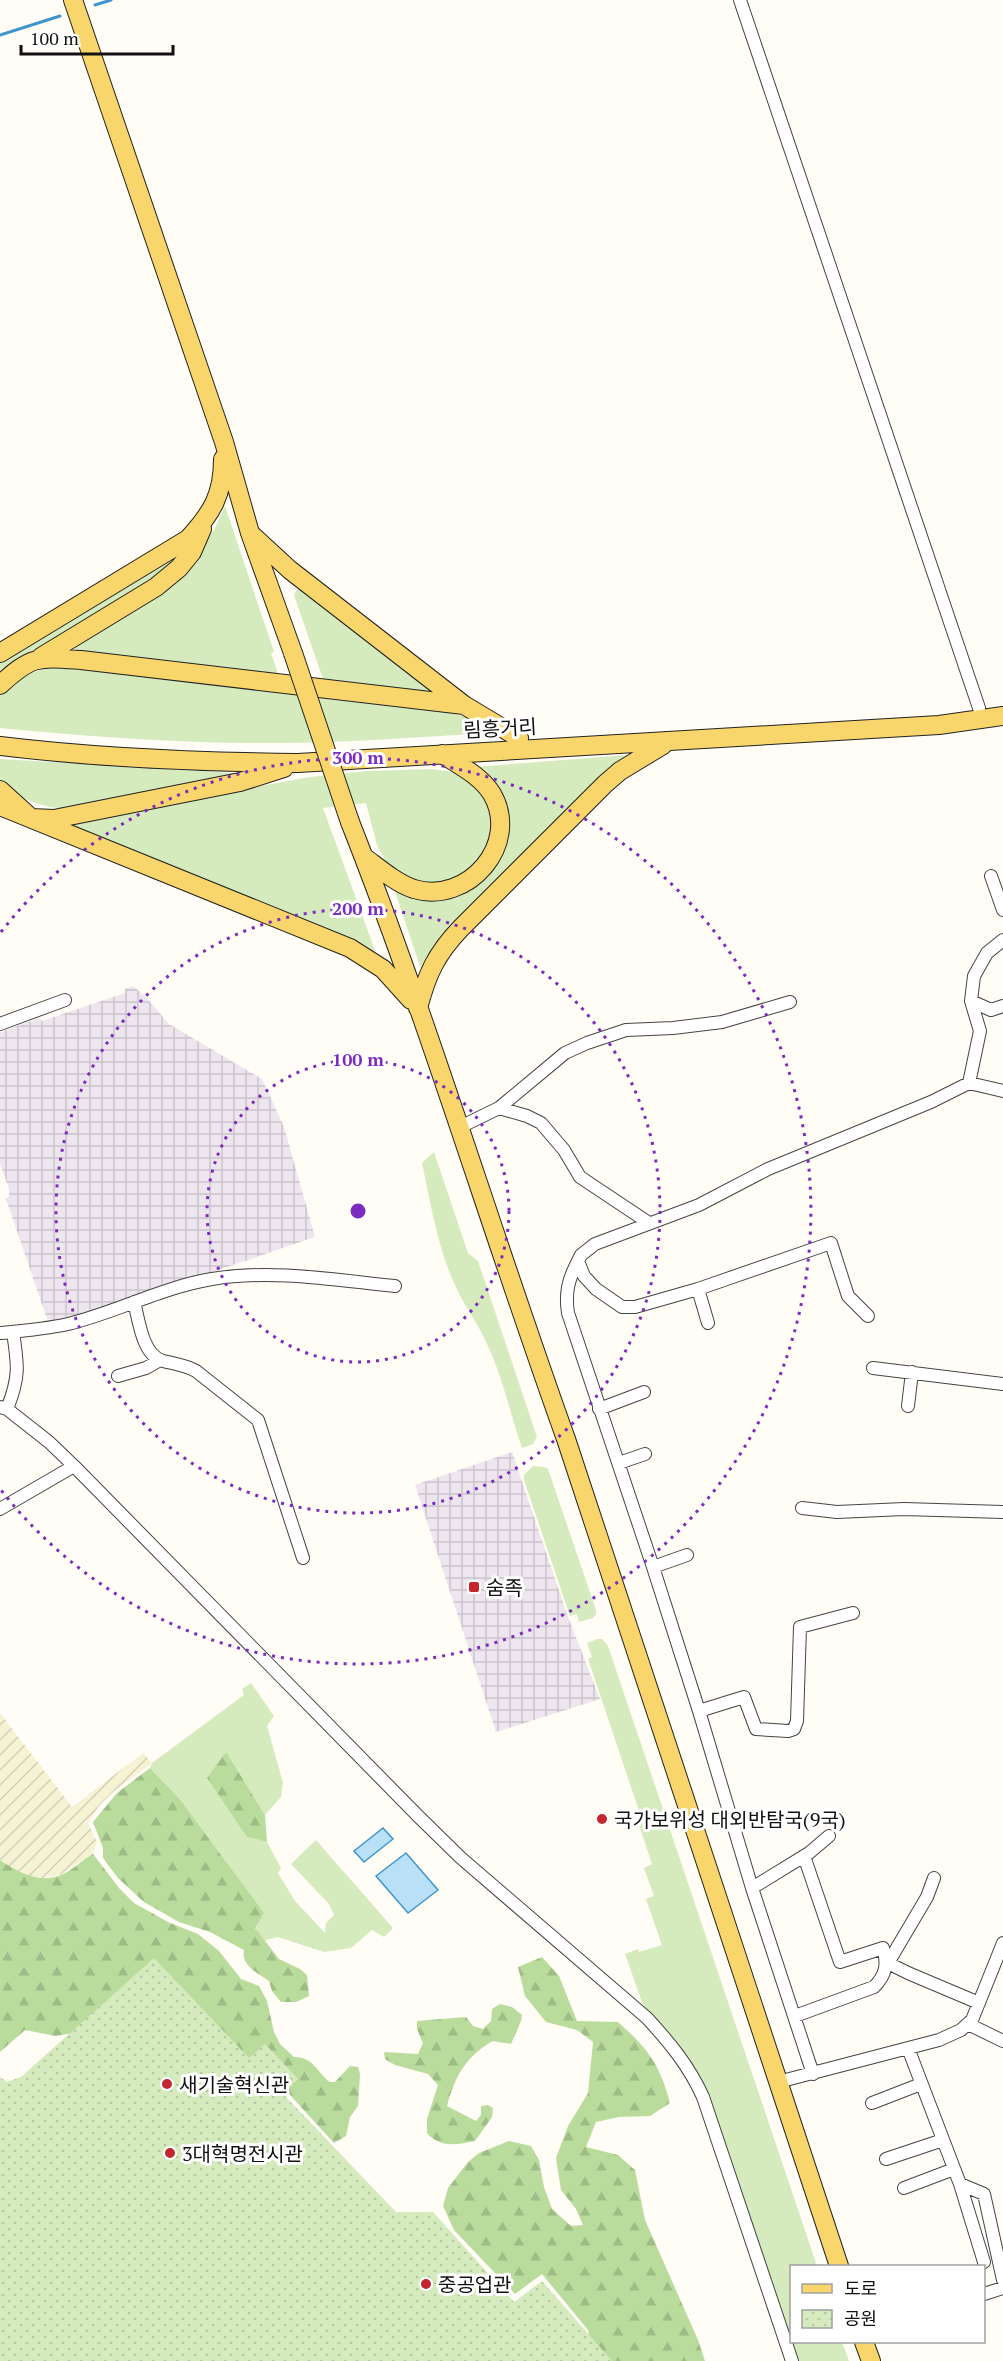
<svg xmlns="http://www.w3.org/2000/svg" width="1003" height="2361" font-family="'PT Serif','Noto Sans KR',serif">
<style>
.industrial{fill:url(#industrial-grid)}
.farmland{fill:url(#farmland-furrows)}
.grass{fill:#d5ebbd}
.forest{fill:url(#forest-firs)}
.park{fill:url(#park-dots)}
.water{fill:#b9e0f7;stroke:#3f96cf;stroke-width:1.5}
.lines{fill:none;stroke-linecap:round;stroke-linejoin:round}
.stream{stroke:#3f96cf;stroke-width:3}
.street-casing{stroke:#444;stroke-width:14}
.primary-casing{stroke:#222;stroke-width:20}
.street{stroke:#fff;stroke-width:12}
.primary{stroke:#f9d66b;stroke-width:18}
.primary-bridge-casing{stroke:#222;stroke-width:20;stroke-linecap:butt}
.primary-bridge{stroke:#f9d66b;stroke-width:18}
.ring{fill:none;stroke:#7b2cbf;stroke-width:3;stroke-dasharray:3 6}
.poi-dot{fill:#c4262e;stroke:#fff;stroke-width:2}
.labels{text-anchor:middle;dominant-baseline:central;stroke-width:6;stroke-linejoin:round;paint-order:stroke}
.street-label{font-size:20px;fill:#111;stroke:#fff}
.poi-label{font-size:20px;fill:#111;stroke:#fff;text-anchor:start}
.centre{fill:#7b2cbf;stroke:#fff;stroke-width:3}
.ring-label{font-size:18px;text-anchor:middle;font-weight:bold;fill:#7b2cbf;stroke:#fff;stroke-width:6;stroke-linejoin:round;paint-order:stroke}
</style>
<defs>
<pattern id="industrial-grid" width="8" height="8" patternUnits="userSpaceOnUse" patternTransform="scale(1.5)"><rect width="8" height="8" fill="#eee6ef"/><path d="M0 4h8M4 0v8" fill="none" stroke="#cbc4cc"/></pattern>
<pattern id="farmland-furrows" width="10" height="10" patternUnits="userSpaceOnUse" patternTransform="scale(1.5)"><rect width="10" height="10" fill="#f6f3d4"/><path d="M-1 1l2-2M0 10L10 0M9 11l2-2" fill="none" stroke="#d2cfb5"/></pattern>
<pattern id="forest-firs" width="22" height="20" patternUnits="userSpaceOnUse" patternTransform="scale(1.5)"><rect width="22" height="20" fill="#b9dc9c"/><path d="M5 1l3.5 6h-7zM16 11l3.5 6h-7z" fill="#9ebc85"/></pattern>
<pattern id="park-dots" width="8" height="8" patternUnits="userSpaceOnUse" patternTransform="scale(1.5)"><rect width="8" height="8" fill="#d5ebbd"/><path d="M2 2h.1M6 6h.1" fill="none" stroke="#b6c8a1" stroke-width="1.8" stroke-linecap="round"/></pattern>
</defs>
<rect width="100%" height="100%" fill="#fffdf5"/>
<path class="industrial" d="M133 986 146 997 169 1024 262 1079 284 1127 315 1237 72 1320 64 1322 47 1319 6 1199 9 1197V1189L0 1164V1032L40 1018 42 1021 125 993V989Z
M512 1452 568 1617 600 1699 496 1732 415 1485Z"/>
<path class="farmland" d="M0 1713 72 1807 143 1753 152 1763 113 1792 99 1806 88 1823 97 1842 93 1854 60 1875 43 1878 28 1876 16 1871 0 1860Z"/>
<path class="grass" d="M225 506 274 652 271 653 280 680 76 651 74 645 198 556 215 528Z
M177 556 179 558 143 589 0 673V659Z
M301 588 439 694 325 685 294 595 297 589Z
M55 664 424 706 470 718 475 721 477 729 473 734C402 738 330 744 259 743 173 743 86 736 0 728V677L21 678Z
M627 755 631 757 423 975 392 883 435 897 502 845 474 767Z
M0 759 232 773 236 774 76 809C43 809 29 801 0 787Z
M431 769 460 773 485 797 494 822 482 863 445 886 411 882 386 862 377 845 366 803 323 808 377 956 73 827 74 822 79 819 310 777 368 771Z
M434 1152 468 1253 478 1261 537 1437 533 1444 522 1448C510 1413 503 1378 487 1344 478 1323 463 1304 454 1283 438 1248 430 1201 422 1163Z
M533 1466 544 1467 548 1469 596 1610V1614L593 1618 579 1622 577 1614 570 1616 524 1480V1475Z
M597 1639H602L608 1646 817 2266H792L791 2329 787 2330 700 2077 685 2053 643 2005 625 1954 638 1949 639 1952 662 1945 646 1899 654 1896 644 1868 652 1864 639 1825 643 1823 588 1659 592 1657 587 1643Z
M251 1683 274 1716 267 1726 283 1783 281 1797 265 1815 226 1753 247 1837 267 1842 281 1868 278 1873 295 1901 325 1933 326 1923 334 1915 329 1904 291 1864 316 1840 393 1928 384 1937 372 1930 351 1948 324 1952 278 1937 263 1941 178 1797 150 1768 152 1763 244 1695 242 1689Z
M791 2332 792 2342H842L849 2361H797L788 2333Z"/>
<path class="forest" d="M226 1752 265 1815 267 1842 247 1837 207 1778Z
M150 1768 178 1797 264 1913 255 1928 279 1959 300 1969 307 1975 309 1996 296 2002H281L272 1991 269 1981C258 1973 241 1966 244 1950L210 1932 179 1922 144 1902 118 1878 103 1858V1848L93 1822 117 1793Z
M93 1854 119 1888 134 1903 168 1922 198 1934 219 1951 241 1979 259 1986 267 2001 274 2032 280 2044 294 2057C312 2056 317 2072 330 2082H335L350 2066 358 2067 360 2074 358 2106 350 2117 346 2136 334 2143 289 2094 285 2085 251 2062 80 2032 55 2036 25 2030 0 2052V1860C18 1872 39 1884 61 1875 73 1870 82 1860 93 1854Z
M542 1957 559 1976 577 2021 618 2022C647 2048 660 2064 670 2103L650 2116 619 2117 596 2122 586 2147 618 2155 635 2170 645 2220 698 2340 705 2361H599L593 2352 588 2330 542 2274 515 2294 454 2230 443 2206 448 2188 468 2162 479 2153 509 2141 531 2146 539 2160 544 2187 552 2209 571 2226 583 2225 576 2209 561 2190 556 2158 568 2126 588 2093 593 2042 577 2030 546 2022 525 1996 518 1967Z
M500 2004 512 2007 522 2015 521 2021 511 2044 493 2041C466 2056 455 2076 447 2106L476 2121 481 2115V2106L488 2105 493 2108 492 2117 475 2141C456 2145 440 2148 427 2133V2119L438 2085 428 2074 395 2065 385 2059 384 2052 418 2054 423 2043 417 2029V2021L466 2017 473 2026 483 2029 491 2021 492 2009Z"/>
<path class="park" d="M154 1958 249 2058 265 2044 298 2079 283 2094 396 2212H433L514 2302 542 2281 612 2361H0V2077L7 2082 21 2077Z"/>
<path class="water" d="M383 1828 393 1839 364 1862 354 1851Z
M406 1853 438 1890 408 1913 376 1876Z"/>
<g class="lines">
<path class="stream" d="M95 5 111 0
M0 35 60 16"/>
<g class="street-casing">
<path id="street" d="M740 0 979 708
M991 876 1003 910
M971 1001 991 1010 1003 1006
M0 1024 65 1000
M969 1083 980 1031 971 1001 974 976 987 953 1003 940
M499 1108 527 1116 541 1123 564 1150 580 1177 649 1223
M458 1128 499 1108 565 1053 587 1043 626 1030 673 1028 722 1022 790 1002
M578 1261C568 1280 565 1293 568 1313L653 1567 699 1711 752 1888 813 2074
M698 1289 831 1243 848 1296 868 1316
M134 1302C139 1320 142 1355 163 1361 175 1364 185 1365 196 1371L258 1420 303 1558
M708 1323 698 1289 635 1307H622L596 1289 584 1276 578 1261 581 1255 595 1244 699 1205 768 1169 931 1102 969 1083 1003 1091
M0 1333C22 1331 46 1329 68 1324 117 1312 163 1287 212 1279 272 1269 335 1280 395 1286
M873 1368 1003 1384
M118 1376 146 1368 160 1360
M908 1406 912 1372
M0 1407 7 1409 49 1442 74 1466 419 1817 461 1858 647 2018C670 2043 689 2066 703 2097L792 2361
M7 1409C20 1377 18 1365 13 1332
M599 1409 644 1392
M619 1463 645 1454
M802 1508 837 1512 904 1509 1003 1512
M0 1509 74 1466
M653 1567 687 1555
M699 1711 744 1697 756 1729 788 1731 794 1729 797 1721 800 1627 853 1613
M934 1878 927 1897 888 1963 908 1973 979 2003
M752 1888 809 1853 829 1836
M795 2016 874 1987C886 1975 888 1964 883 1948L840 1962 804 1856
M968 2024 1003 2041
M908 2048 960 2184 984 2194 1003 2280
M778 2082 939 2040 961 2030 972 2020 1003 1943
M872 2103 921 2084
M886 2159 943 2140
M960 2184 984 2262
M904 2188 954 2169
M984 2294 1003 2288"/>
</g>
<g class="primary-casing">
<path id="primary" d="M73 0 224 442 250 533 293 653
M252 535 290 570 464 705 519 738
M0 653 188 539C212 513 223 495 223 459
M41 657 156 587 179 568 192 552 202 529
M0 685C32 655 39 657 81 660L464 705
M0 746C99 758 198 762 298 763L939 725 1003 716
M0 790 31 818 54 819 240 782 284 768
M0 806 350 948 383 969 411 1000
M350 822C430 1025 492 1234 566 1439L839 2266
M364 857C379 868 396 883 414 889 468 905 521 844 492 794 481 776 459 765 442 754
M418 1008C427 974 436 954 461 928L605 784 620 771 663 745
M864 2342 871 2361"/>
</g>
<use href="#street" class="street"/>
<use href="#primary" class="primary"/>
<g class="primary-bridge-casing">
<path id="primary-bridge" d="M293 653 350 822"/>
</g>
<use href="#primary-bridge" class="primary-bridge"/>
</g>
<g class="ring">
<circle cx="358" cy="1211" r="151"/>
<circle cx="358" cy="1211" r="302"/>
<path d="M1 932A453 453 0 1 1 1 1490"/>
</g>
<g class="poi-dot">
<rect x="468" y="1581" width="12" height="12" rx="3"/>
<circle cx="602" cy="1819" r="6"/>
<circle cx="167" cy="2084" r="6"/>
<circle cx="170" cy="2153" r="6"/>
<circle cx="426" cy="2284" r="6"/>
</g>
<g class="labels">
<g class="street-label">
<text transform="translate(500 728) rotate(-3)">림흥거리</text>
</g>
<g class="poi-label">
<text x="486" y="1587">숨족</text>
<text x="614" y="1819">국가보위성 대외반탐국(9국)</text>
<text x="179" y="2084">새기술혁신관</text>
<text x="182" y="2153">3대혁명전시관</text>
<text x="438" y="2284">중공업관</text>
</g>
</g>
<circle cx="358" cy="1211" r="9" class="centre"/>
<g class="ring-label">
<text x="358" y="764">300 m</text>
<text x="358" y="915">200 m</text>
<text x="358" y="1066">100 m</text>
</g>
<rect x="790" y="2265" width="195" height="78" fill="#ffffff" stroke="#a0a0a0" stroke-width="1.5"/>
<rect x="802" y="2284" width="30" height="9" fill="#f9d66b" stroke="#a0a0a0" stroke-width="1.5"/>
<text x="844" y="2295" font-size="18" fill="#111111">도로</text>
<rect x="802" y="2310" width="30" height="18" fill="url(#park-dots)" stroke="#a0a0a0" stroke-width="1.5"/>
<text x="844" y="2325" font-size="18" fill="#111111">공원</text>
<path d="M21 45v9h152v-9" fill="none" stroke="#111111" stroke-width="3"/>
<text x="30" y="45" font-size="18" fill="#111111" stroke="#ffffff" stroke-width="4.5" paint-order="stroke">100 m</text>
</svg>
